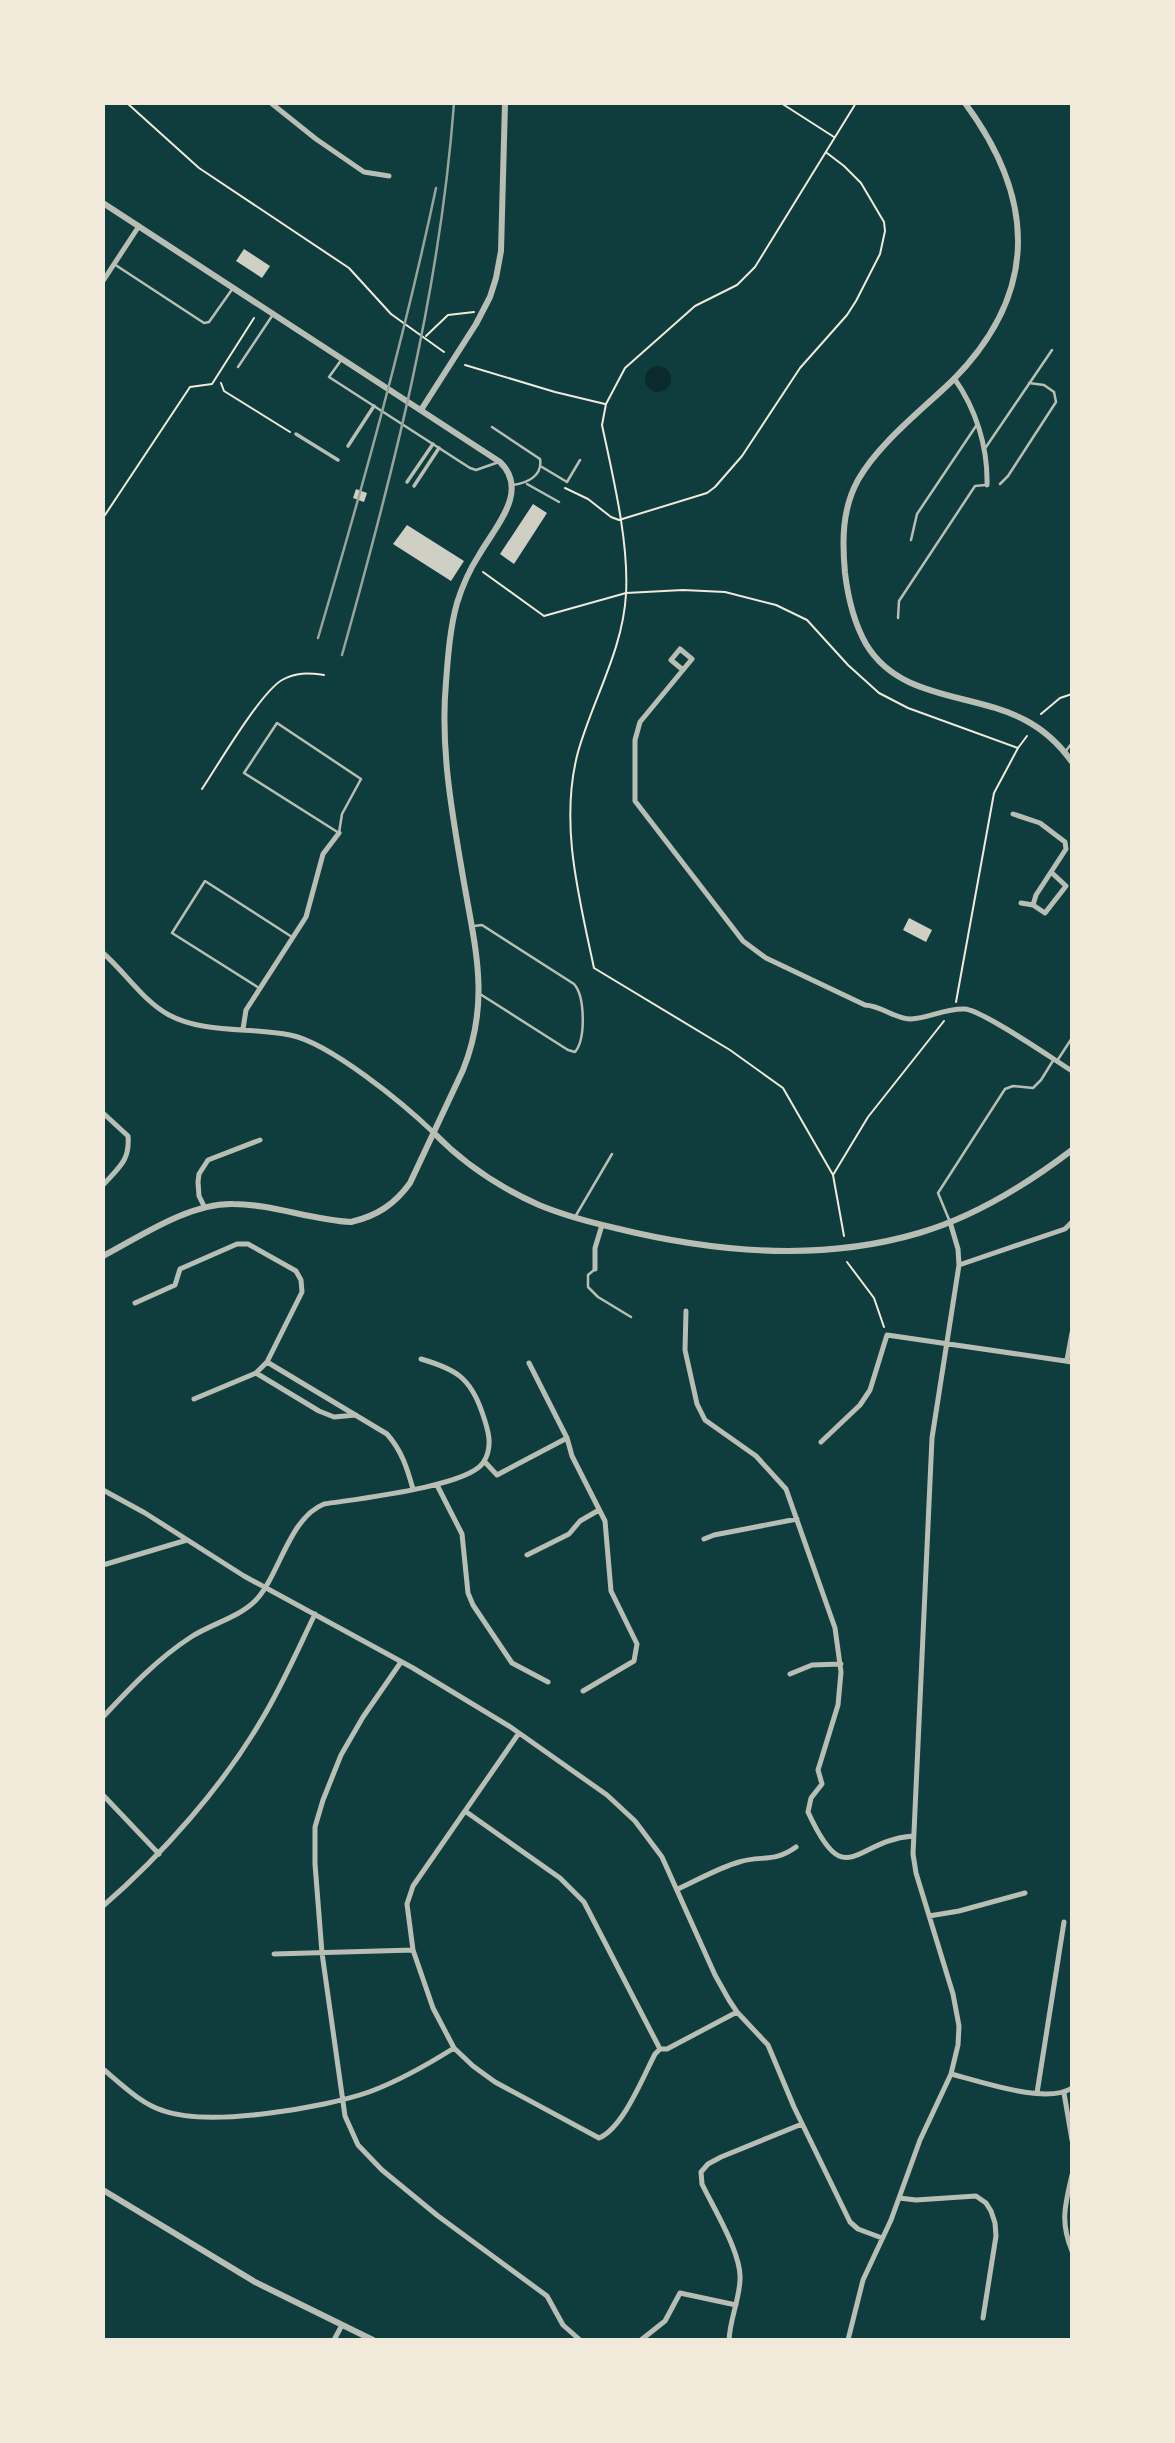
<svg xmlns="http://www.w3.org/2000/svg" width="1175" height="2443" font-family="'DejaVu Sans',sans-serif">
<style>
.water{fill:#0a2a2b}
.building{fill:#cfcfc3}
.lines{fill:none;stroke-linecap:round;stroke-linejoin:round}
.path{stroke:#f1e9da;stroke-width:2}
.service{stroke:#b8beb3;stroke-width:2.5}
.pedestrian{stroke:#b8beb3;stroke-width:3.5}
.minor{stroke:#b8beb3;stroke-width:5}
.tertiary{stroke:#b8beb3;stroke-width:6}
.rail{stroke:#97a49c;stroke-width:2.5}
</style>
<rect width="100%" height="100%" fill="#0f3d3e"/>
<path class="water" d="M645 379a13 13 0 1 1 26 0a13 13 0 1 1-26 0Z"/>
<path class="building" d="M244 249 270 266 262 278 236 261Z
M356 489 367 493 364 502 353 498Z
M533 504 547 513 514 564 500 554Z
M407 525 464 561 451 581 393 544Z
M909 918 932 930 926 942 903 930Z"/>
<g class="lines">
<path class="path" d="M127 103 199 168 349 268 391 314 444 352
M781 103 834 137
M426 336 448 315 474 312
M465 365 555 392 605 404
M221 383 224 391 290 432
M565 488 588 499 611 517 619 520 707 493 715 487 742 456 800 368 847 315 856 301 880 254 885 231 884 222 861 183 844 166 827 153
M103 518 190 387 212 384 254 318
M483 572 544 616 626 593 683 590 725 592 776 605 807 620 848 665 879 693 908 708 1018 748
M1041 714 1060 698 1072 694
M202 789C218 765 260 693 282 680 296 672 308 673 324 675
M956 1002 994 793 1018 748 1027 736
M833 1175 868 1117 944 1021
M844 1236 833 1175 783 1088 730 1050 594 968C579 897 559 823 578 752 593 699 623 650 626 594 629 542 613 477 602 425L606 404 625 368 695 306 737 285 755 267 856 103
M847 1262 874 1298 884 1327"/>
<path class="service" d="M114 264 204 323 209 322 233 288
M342 359 329 377 470 468 476 470 499 462
M238 367 272 316
M492 427 540 459C543 476 527 483 513 485
M986 447 1052 350
M542 467 567 482 580 460
M527 484 559 502
M1000 484 1008 476 1056 402 1054 392 1044 385 1029 383
M911 540 917 514 976 426
M898 618 899 601 975 486 985 485
M277 723 361 779 342 814 339 833 244 773Z
M1065 752 1072 743
M474 926 482 925 574 984C585 996 586 1039 575 1052L568 1050 480 994
M259 988 172 933 205 881 292 937
M1057 1061 1072 1038
M575 1217 612 1154
M950 1222 938 1193 1005 1089 1013 1086 1033 1088 1041 1080 1054 1059
M594 1270 588 1275V1287L598 1297 631 1317"/>
<path class="pedestrian" d="M296 434 338 460
M348 446 374 406
M407 482 433 444
M414 486 439 448"/>
<path class="minor" d="M271 103 316 139 364 172 389 176
M103 281 139 226
M954 378C976 409 988 447 987 485
M683 670 671 660 680 649 692 659 640 722 635 740V801L743 941 766 958 865 1005C882 1006 895 1019 911 1019 929 1018 946 1008 965 1009 982 1010 1053 1059 1072 1071
M1013 814 1040 823 1065 842 1066 849 1036 895 1033 905
M1021 903 1033 905 1045 913 1066 886 1051 872
M103 953C125 972 143 1001 169 1015 205 1034 251 1027 290 1035 330 1043 404 1104 434 1133
M243 1029 246 1010 306 917 323 854 339 833
M103 1113 128 1136C130 1161 119 1167 103 1185
M204 1206 199 1196 198 1182 199 1174 208 1160 260 1140
M959 1265 1065 1229 1072 1222
M595 1269V1248L602 1225
M135 1303 175 1285 180 1269 237 1244H248L296 1271 301 1280 302 1292 267 1362 256 1373 194 1399
M686 1311 685 1350 697 1404 705 1420 756 1456 786 1489 835 1628 841 1672 838 1705 818 1770 822 1784 811 1798 808 1812C846 1895 854 1840 913 1836
M1067 1360 1072 1333
M267 1362 387 1434C402 1451 407 1468 413 1489
M529 1363 567 1438 572 1456 605 1521 611 1591 637 1644 634 1661 583 1691
M256 1373 319 1411 334 1417 356 1415
M821 1442 860 1405 870 1390 887 1335 1072 1362
M484 1461 497 1475 567 1438
M437 1485 462 1534 468 1593 473 1605 512 1663 548 1682
M103 1490 145 1513 244 1576 413 1668 509 1726 607 1795 635 1821 662 1857 715 1975 729 2000 737 2012 768 2045 794 2107 850 2222 858 2229 882 2238
M704 1539 714 1535 797 1519
M527 1555 569 1534 580 1521 599 1510
M103 1565 187 1540
M401 1662 363 1717 341 1755 323 1800 315 1827V1864L322 1953 345 2116 358 2145 382 2170 438 2216 547 2296 563 2325 580 2340
M790 1674 812 1665 841 1664
M103 1717C130 1688 157 1659 191 1637 211 1624 240 1617 256 1600 280 1574 289 1518 324 1504 355 1499 466 1487 483 1463 494 1447 488 1429 482 1412 470 1377 455 1369 421 1359
M519 1733 413 1886 407 1904 413 1950 433 2008 454 2048 473 2066 495 2082 599 2138C623 2128 643 2077 655 2054L660 2049H667L737 2012
M103 1795 159 1854
M465 1811 560 1878 584 1902 660 2049
M678 1889C698 1880 718 1868 739 1862 762 1855 774 1863 796 1847
M103 1906C162 1855 223 1786 262 1719 282 1686 298 1649 315 1614
M929 1916 959 1911 1025 1893
M274 1954 413 1950
M103 2069C121 2084 141 2104 164 2111 210 2127 323 2108 369 2092 399 2081 427 2065 454 2048
M951 2074C980 2081 1046 2105 1072 2088
M1037 2093 1064 1922
M1064 2093 1072 2140
M1072 2175C1065 2205 1060 2222 1072 2251
M899 2198 916 2200 976 2196 986 2203 991 2211 995 2223 996 2236 983 2318
M334 2340 342 2325
M641 2340 665 2321 680 2293 736 2305
M729 2340C730 2319 739 2301 740 2280 742 2254 714 2209 702 2184L701 2172 708 2164 721 2157 802 2124
M848 2340 863 2280 891 2220 920 2140 951 2074 958 2045 959 2026 953 1994 916 1873 913 1854 932 1438 959 1265 958 1249 950 1222"/>
<path class="tertiary" d="M965 103C1036 199 1039 293 953 380 922 410 879 443 858 480 842 509 842 541 845 573 848 598 853 621 866 644 900 701 972 692 1025 720 1044 730 1060 745 1072 762
M103 203 500 462C530 491 495 527 479 555 470 569 462 587 457 603 450 628 448 656 446 682 440 748 452 813 463 877 475 948 491 1000 463 1070L410 1183C395 1204 377 1216 351 1222 311 1220 272 1204 233 1204 189 1203 141 1236 103 1256
M421 410 476 324 490 297 496 278 501 251 505 103
M434 1133C463 1163 501 1188 539 1205 563 1215 589 1222 615 1228 712 1252 821 1262 919 1233 974 1217 1026 1185 1072 1150
M103 2190 255 2282 373 2340"/>
<path class="rail" d="M318 638C362 489 404 339 436 188
M342 655C393 473 440 292 454 103"/>
</g>
<rect width="1175" height="2443" fill="none" stroke="#f1e9da" stroke-width="210"/>
</svg>
